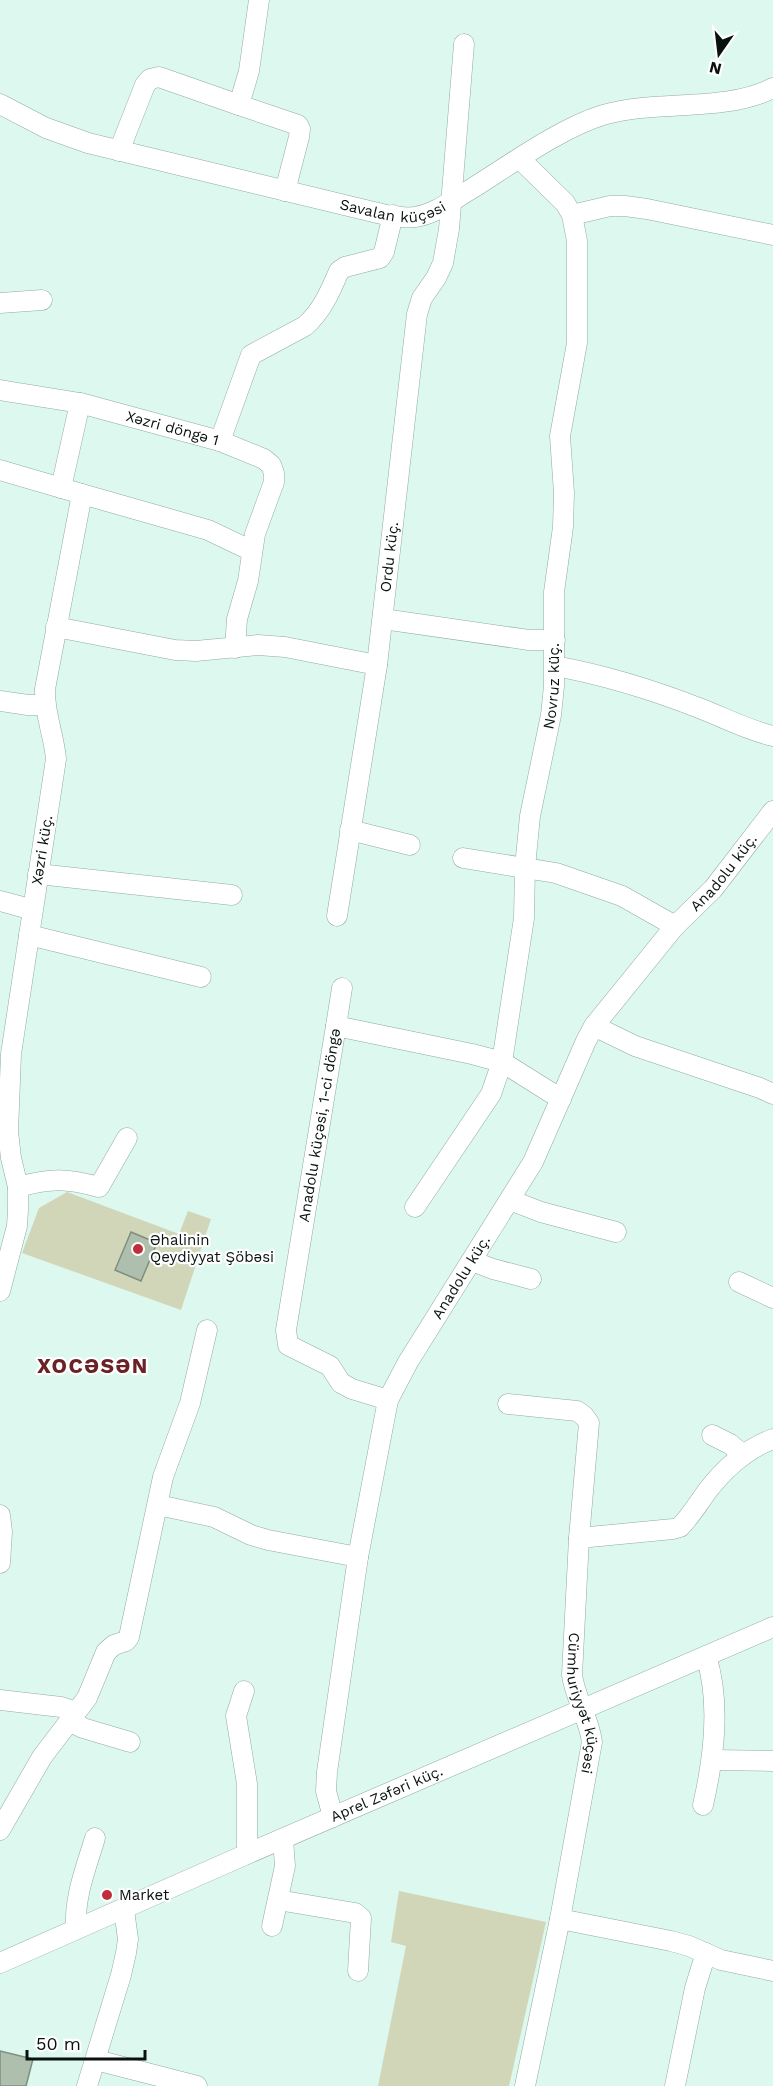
<svg xmlns="http://www.w3.org/2000/svg" width="773" height="2086" font-family="'Work Sans',sans-serif">
<style>
.green{fill:#d2d6b9}
.building{fill:#aebfad;stroke:#7f8f7f;stroke-width:1.5}
.lines{fill:none;stroke-linecap:round;stroke-linejoin:round}
.minor-casing{stroke:#91aba3;stroke-width:21}
.minor{stroke:#fff;stroke-width:20}
.poi-dot{fill:#bf2f3b;stroke:#fefefe;stroke-width:2}
.labels{text-anchor:middle;dominant-baseline:central;stroke-width:4.5;stroke-linejoin:round;paint-order:stroke}
.street-label{font-size:15px;fill:#091210;stroke:#fefefe}
.poi-label{font-size:15px;fill:#091210;stroke:#fefefe;text-anchor:start}
.district-label{font-size:21px;font-weight:bold;letter-spacing:1.5px;fill:#692326;stroke:#fefefe}
</style>
<rect width="100%" height="100%" fill="#dcf8ef"/>
<path class="green" d="M67 1192 179 1234 188 1211 211 1219 181 1310 22 1253 39 1208Z
M399 1891 546 1922 509 2086H378L406 1946 391 1942Z"/>
<path class="building" d="M131 1232 157 1243 141 1281 115 1270Z
M0 2051 33 2059 26 2086H0Z"/>
<g class="lines">
<g class="minor-casing">
<g id="minor">
<path id="s1" d="M0 104 46 128 88 143 361 209C379 213 398 219 415 217 435 214 451 201 468 191 507 167 560 128 603 115 658 99 723 113 773 88"/>
<path d="M239 105 298 125 300 129 299 137 285 191"/>
<path d="M119 151 145 85 150 79 159 77 239 105 249 71 259 0"/>
<path d="M572 215 610 206H625L647 209 773 235"/>
<path d="M0 303 42 300"/>
<path id="s2" d="M0 390 80 403 220 441 251 355 305 326C322 311 330 292 339 271L345 267 380 258 384 252 393 215"/>
<path d="M220 441 264 459 271 465 274 473V482L255 534 248 581 237 619 235 648"/>
<path d="M0 470 82 494 45 689C44 713 54 735 56 759L11 1054 8 1132 11 1158 18 1187V1210L17 1226 0 1291"/>
<path d="M61 488 80 403"/>
<path d="M82 494 208 530 252 551"/>
<path d="M383 619 529 640H555"/>
<path d="M56 627 175 650 196 651 258 645 285 647 377 665"/>
<path d="M555 666C604 675 653 690 699 708 723 717 747 730 773 736"/>
<path d="M0 701 28 705H45"/>
<path d="M350 830 410 845"/>
<path d="M463 858 556 873 622 896 675 926"/>
<path d="M38 874 232 895"/>
<path d="M0 901 26 908"/>
<path id="s3" d="M337 916 377 665 417 314 422 298 436 278 443 263 449 229 464 44"/>
<path d="M29 935 201 977"/>
<path d="M336 1026 342 988"/>
<path d="M594 1026 635 1046 760 1088 773 1094"/>
<path d="M18 1187C52 1178 65 1178 99 1187L127 1138"/>
<path d="M510 1200 541 1212 616 1232"/>
<path id="s4" d="M415 1207 491 1094 502 1062 524 918 525 867 530 816 551 715 554 686V592L563 527 564 493 560 436 577 343V241L572 215 565 203 520 159"/>
<path d="M472 1261 493 1269 531 1279"/>
<path d="M739 1282 773 1298"/>
<path id="s5" d="M388 1400 352 1389 341 1383 330 1366 288 1345 286 1330 336 1026 472 1054 502 1062 561 1099"/>
<path id="s6" d="M508 1404 577 1411 584 1416 589 1423 579 1538 572 1675C575 1698 589 1718 592 1742L560 1919 671 1941 689 1946 721 1960 773 1971"/>
<path d="M712 1435 730 1444 742 1454"/>
<path d="M158 1505 214 1517 251 1535 268 1540 358 1557"/>
<path d="M0 1515 2 1532 0 1563"/>
<path d="M579 1538 673 1529 680 1527C691 1516 699 1502 708 1490 726 1467 746 1449 773 1439"/>
<path d="M244 1691 236 1716 247 1784V1854"/>
<path d="M0 1700 61 1707 76 1712"/>
<path d="M69 1721 83 1728 130 1742"/>
<path d="M712 1760 773 1761"/>
<path d="M703 1805C714 1757 721 1703 706 1656"/>
<path id="s7" d="M333 1817 326 1791 327 1772 358 1557 388 1400 408 1362 533 1162 586 1041 594 1026 675 926 713 889 773 811"/>
<path d="M0 1830 42 1757 87 1698 106 1652 114 1645 126 1641 129 1637 163 1477 190 1403 207 1330"/>
<path d="M278 1900 355 1913 361 1918 358 1971"/>
<path d="M272 1926 285 1866 283 1839"/>
<path d="M76 1929C74 1897 86 1868 95 1838"/>
<path id="s8" d="M0 1963 247 1854 773 1627"/>
<path d="M96 2060 197 2086"/>
<path d="M87 2086 121 1975 126 1953 128 1939 124 1910"/>
<path d="M525 2086 560 1919"/>
<path d="M675 2086 695 1988 706 1953"/>
</g>
</g>
<use href="#minor" class="minor"/>
</g>
<g class="poi-dot">
<circle cx="138" cy="1249" r="6"/>
<circle cx="107" cy="1895" r="6"/>
</g>
<g class="labels">
<g class="street-label">
<text stroke="none"><textPath href="#s1" startOffset="410">Savalan küçəsi</textPath></text>
<text stroke="none"><textPath href="#s2" startOffset="177">Xəzri döngə 1</textPath></text>
<text stroke="none"><textPath href="#s3" startOffset="363">Ordu küç.</textPath></text>
<text stroke="none"><textPath href="#s4" startOffset="550">Novruz küç.</textPath></text>
<text transform="translate(42 850) rotate(-81)">Xəzri küç.</text>
<text stroke="none"><textPath href="#s7" startOffset="1052">Anadolu küç.</textPath></text>
<text stroke="none"><textPath href="#s5" startOffset="340">Anadolu küçəsi, 1-ci döngə</textPath></text>
<text stroke="none"><textPath href="#s7" startOffset="566">Anadolu küç.</textPath></text>
<text stroke="none"><textPath href="#s6" startOffset="369">Cümhuriyyət küçəsi</textPath></text>
<text stroke="none"><textPath href="#s8" startOffset="422">Aprel Zəfəri küç.</textPath></text>
</g>
<g class="poi-label">
<text x="150" y="1240">Əhalinin<tspan x="150" dy="17">Qeydiyyat Şöbəsi</tspan></text>
<text x="119" y="1895">Market</text>
</g>
<g class="district-label">
<text x="93" y="1365">XOCƏSƏN</text>
</g>
</g>
<g transform="translate(719 54) rotate(194)" stroke="#fefefe" stroke-width="4.5" paint-order="stroke">
<path d="M0-4.5L10 22L0 15L-10 22Z" fill="#091210"/>
<text y="-9" font-size="16" font-weight="bold" text-anchor="middle" fill="#091210">N</text>
</g>
<path d="M27 2050v9h118v-9" fill="none" stroke="#091210" stroke-width="3"/>
<text x="36" y="2050" font-size="18" fill="#091210" stroke="#fefefe" stroke-width="4.5" paint-order="stroke">50 m</text>
</svg>
